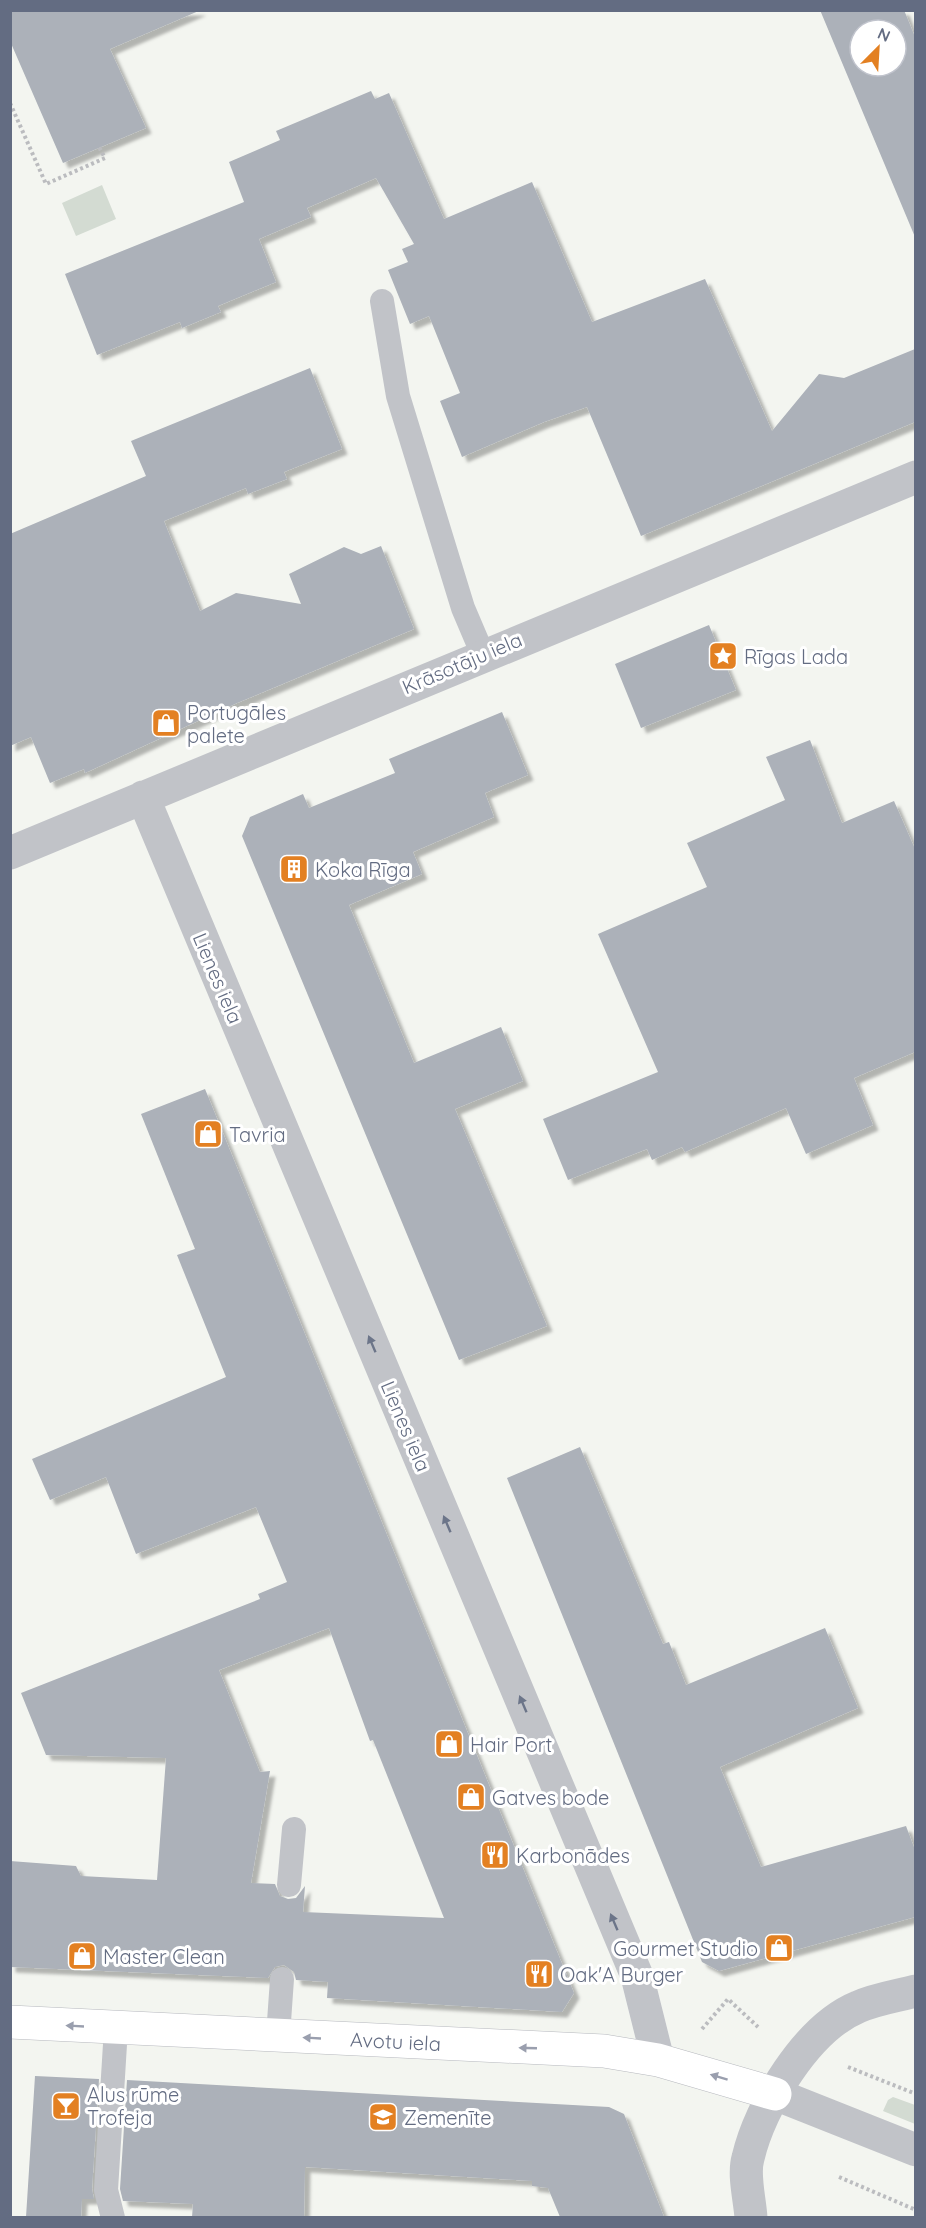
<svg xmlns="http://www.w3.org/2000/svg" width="926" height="2228" font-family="Quicksand,sans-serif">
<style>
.green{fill:#d3dbd2}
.building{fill:#acb1b9;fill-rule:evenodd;filter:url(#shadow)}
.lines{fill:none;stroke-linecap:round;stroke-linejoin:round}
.secondary-casing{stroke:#b6b8be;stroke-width:34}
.path{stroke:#bbbcbf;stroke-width:4;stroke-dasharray:3 3;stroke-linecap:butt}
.lane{stroke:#c1c3c8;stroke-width:24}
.street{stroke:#c1c3c8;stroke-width:33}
.secondary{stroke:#fff;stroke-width:33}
.oneway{fill:#6c7589}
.oneway2{fill:#9a9fae}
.labels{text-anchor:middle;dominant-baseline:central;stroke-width:6;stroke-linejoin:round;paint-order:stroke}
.poi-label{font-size:20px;fill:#636c82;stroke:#fff;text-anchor:start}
.street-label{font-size:20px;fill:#636c82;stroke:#fff}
</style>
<defs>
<filter id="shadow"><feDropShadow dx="5.5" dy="5.5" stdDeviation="1.5" flood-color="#0004"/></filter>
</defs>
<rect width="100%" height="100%" fill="#f3f5f0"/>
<path class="green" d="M102 185 116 219 76 236 62 203Z
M893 2097 915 2105V2124L883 2111 888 2100Z"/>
<path class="building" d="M10 10H201L110 49 146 128 63 163 10 41Z
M820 10H904L915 37V237ZM860 30H896V66H860Z
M371 91 375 99 389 93 444 219 532 182 592 322 705 279 772 431 819 374 844 378 915 349V422L641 536 587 407 544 422 462 457 440 401 460 393 429 316 410 324 388 270 408 262 402 249 414 244 376 178 307 208 311 217 259 239 276 282 218 306 221 312 182 328 180 322 97 355 65 274 244 202 229 162 280 140 276 131Z
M310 368 342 449 284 472 287 479 248 494 246 488 164 521 200 611 236 593 301 604 289 574 344 547 361 554 381 546 414 629 237 703 85 773 84 769 50 783 31 737 10 746V534L146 476 131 441Z
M709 625 736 690 641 728 615 664Z
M502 712 528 775 485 793 494 817 413 852 422 874 349 905 414 1063 501 1027 523 1081 455 1109 547 1326 459 1360 242 836 250 817 303 794 309 808 395 773 389 759Z
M810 740 842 823 894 801 915 849V1052L854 1078 873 1125 806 1154 786 1108 685 1152 682 1147 652 1160 647 1149 568 1180 543 1119 658 1072 598 934 707 887 687 843 785 800 766 757Z
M205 1089 574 1993 562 2012 327 1998 328 1982 296 1980 294 1972 284 1965 275 1967 268 1978 10 1967V1861L76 1866 81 1876 157 1880 166 1758 46 1755 21 1693 260 1599 258 1594 287 1582 256 1507 136 1554 106 1477 50 1500 32 1459 226 1377 177 1255 195 1249 141 1114ZM329 1628 370 1741 373 1740 444 1918 303 1912 305 1886 296 1898 288 1899 280 1896 275 1884 251 1883 270 1771 260 1772 219 1670Z
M580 1447 663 1644 669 1642 686 1685 825 1628 858 1708 720 1767 761 1867 906 1826 915 1850V1917L719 1971 702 1962 507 1478Z
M35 2076 99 2079 92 2189 94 2199H82L81 2217H26Z
M127 2080 609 2107 624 2114 664 2217H560L548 2188 532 2186V2181L305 2167 304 2217H192L193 2204 123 2201 120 2189Z"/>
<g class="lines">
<g class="secondary-casing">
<g id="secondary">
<path id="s1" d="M10 2022 604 2051 658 2060 775 2094"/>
</g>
</g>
<path class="path" d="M10 103 46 184 105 158 99 147
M702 2029 728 1999 758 2027
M848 2067 916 2094
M839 2177 916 2210"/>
<path class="lane" d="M382 301 398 396 463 608 483 655
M289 1885 294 1829
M278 2036 282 1979
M113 2218 106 2190 116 2028"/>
<path class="street" d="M143 797 637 1976 658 2060
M10 853 916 477
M775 2094 916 2150
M751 2218C750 2200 743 2175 748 2158 760 2106 807 2028 858 2007 876 1999 897 1996 916 1991"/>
<use href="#secondary" class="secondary"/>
</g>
<defs><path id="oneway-solid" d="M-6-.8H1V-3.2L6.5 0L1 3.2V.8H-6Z" transform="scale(1.5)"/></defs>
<g class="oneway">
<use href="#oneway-solid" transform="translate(372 1344) rotate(-113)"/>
<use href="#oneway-solid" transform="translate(447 1524) rotate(-113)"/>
<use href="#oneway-solid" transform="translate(523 1704) rotate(-113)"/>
<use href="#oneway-solid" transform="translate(614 1922) rotate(-113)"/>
</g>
<g class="oneway2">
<use href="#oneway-solid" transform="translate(75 2026) rotate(-177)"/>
<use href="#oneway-solid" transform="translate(312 2038) rotate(-177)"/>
<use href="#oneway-solid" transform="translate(528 2048) rotate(-178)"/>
<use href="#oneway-solid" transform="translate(719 2077) rotate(-163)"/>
</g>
<defs>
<g id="sight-square" transform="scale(1.5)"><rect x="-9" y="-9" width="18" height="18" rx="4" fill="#e38022" stroke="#fff"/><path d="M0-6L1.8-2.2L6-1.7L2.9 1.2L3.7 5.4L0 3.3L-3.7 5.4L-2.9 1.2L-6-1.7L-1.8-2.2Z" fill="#fff"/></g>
<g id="shop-square" transform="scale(1.5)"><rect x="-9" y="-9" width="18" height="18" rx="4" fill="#e38022" stroke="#fff"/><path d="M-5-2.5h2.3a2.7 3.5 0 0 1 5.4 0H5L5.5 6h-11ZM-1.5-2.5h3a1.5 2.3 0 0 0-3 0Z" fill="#fff"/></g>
<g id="building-square" transform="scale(1.5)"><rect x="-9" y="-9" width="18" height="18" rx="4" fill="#e38022" stroke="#fff"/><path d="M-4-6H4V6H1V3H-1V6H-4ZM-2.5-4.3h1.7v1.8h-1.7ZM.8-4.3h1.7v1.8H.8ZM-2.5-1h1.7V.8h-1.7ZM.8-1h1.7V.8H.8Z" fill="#fff"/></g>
<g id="restaurant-square" transform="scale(1.5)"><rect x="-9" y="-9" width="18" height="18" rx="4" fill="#e38022" stroke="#fff"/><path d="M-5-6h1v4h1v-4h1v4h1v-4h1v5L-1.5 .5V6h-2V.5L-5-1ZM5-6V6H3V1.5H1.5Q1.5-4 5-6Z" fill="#fff"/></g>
<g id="bar-square" transform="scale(1.5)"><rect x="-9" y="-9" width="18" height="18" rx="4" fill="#e38022" stroke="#fff"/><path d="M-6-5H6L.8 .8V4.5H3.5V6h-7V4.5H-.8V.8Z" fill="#fff"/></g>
<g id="school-square" transform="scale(1.5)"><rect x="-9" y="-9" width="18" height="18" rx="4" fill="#e38022" stroke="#fff"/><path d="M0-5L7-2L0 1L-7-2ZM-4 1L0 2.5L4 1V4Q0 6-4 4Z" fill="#fff"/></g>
</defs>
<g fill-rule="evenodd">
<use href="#sight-square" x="723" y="656"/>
<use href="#shop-square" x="166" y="723"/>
<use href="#building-square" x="294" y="869"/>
<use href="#shop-square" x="208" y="1134"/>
<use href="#shop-square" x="449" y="1744"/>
<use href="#shop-square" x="471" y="1797"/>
<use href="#restaurant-square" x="495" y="1855"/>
<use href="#shop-square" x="779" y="1948"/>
<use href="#shop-square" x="82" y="1956"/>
<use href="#restaurant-square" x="539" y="1974"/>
<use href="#bar-square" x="66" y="2106"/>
<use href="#school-square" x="383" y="2117"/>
</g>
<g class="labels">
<g class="poi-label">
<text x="744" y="656">Rīgas Lada</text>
<text x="187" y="712">Portugāles<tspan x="187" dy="23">palete</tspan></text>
<text x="315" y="869">Koka Rīga</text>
<text x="229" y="1134">Tavria</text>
<text x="470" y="1744">Hair Port</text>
<text x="492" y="1797">Gatves bode</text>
<text x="516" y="1855">Karbonādes</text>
<text x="758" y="1948" text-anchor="end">Gourmet Studio</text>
<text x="103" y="1956">Master Clean</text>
<text x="560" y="1974">Oak'A Burger</text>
<text x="87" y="2094">Alus rūme<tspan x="87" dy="23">Trofeja</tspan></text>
<text x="404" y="2117">Zemenīte</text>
</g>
<g class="street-label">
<text transform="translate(462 663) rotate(-23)">Krāsotāju iela</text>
<text transform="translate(218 978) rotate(67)">Lienes iela</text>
<text transform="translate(406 1426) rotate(67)">Lienes iela</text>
<text stroke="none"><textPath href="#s1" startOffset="386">Avotu iela</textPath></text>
</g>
</g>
<rect width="926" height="2228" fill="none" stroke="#636c82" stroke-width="24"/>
<g transform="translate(878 48) rotate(24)"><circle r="28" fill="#ffffff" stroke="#c1c4cd" stroke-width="1.5"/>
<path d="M0-4.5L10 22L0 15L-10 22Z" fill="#e38022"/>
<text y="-9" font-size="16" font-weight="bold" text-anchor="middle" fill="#636c82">N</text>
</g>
</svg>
